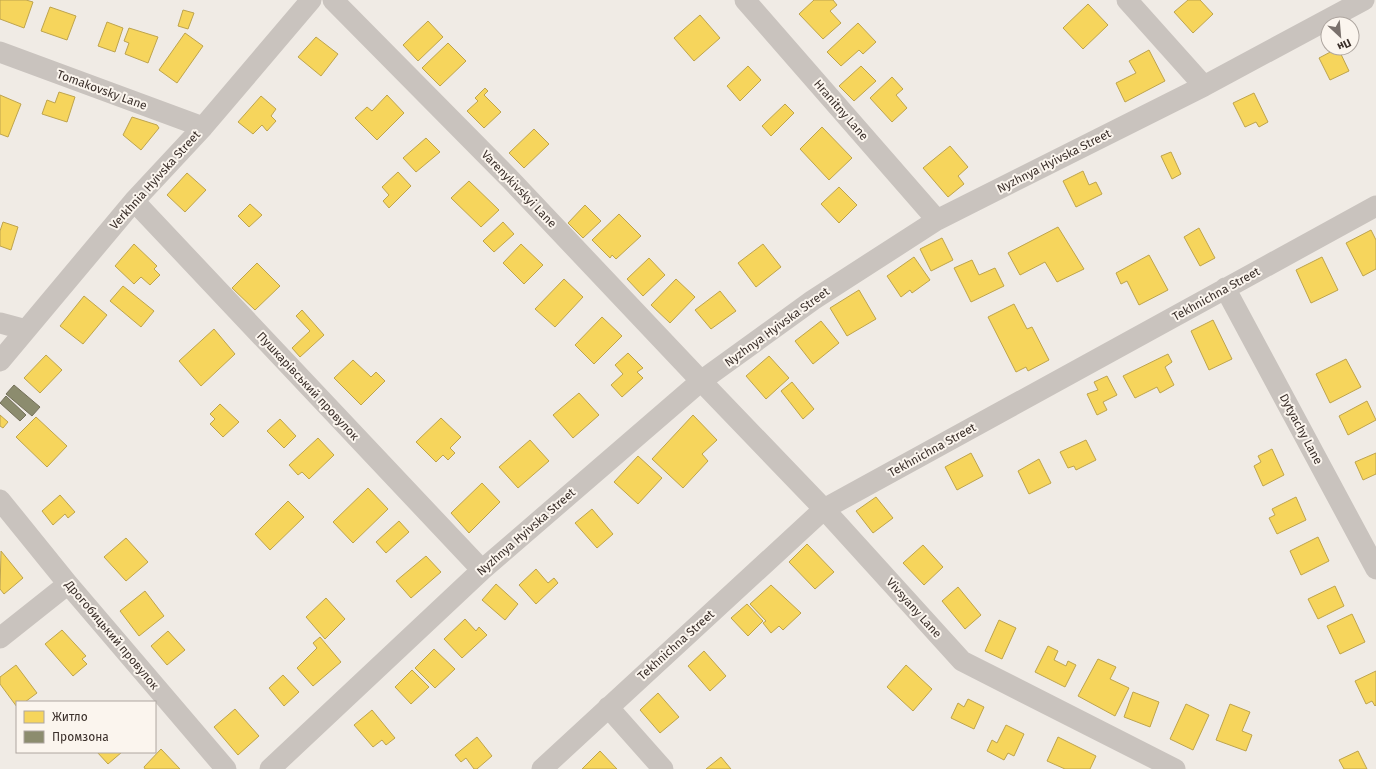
<svg xmlns="http://www.w3.org/2000/svg" width="1376" height="769" font-family="'Fira Sans',sans-serif">
<style>
.homes{fill:#f6d55c;stroke:#bea44d}
.industry{fill:#8c8c6e;stroke:#74705a}
.lines{fill:none;stroke-linecap:round;stroke-linejoin:round}
.minor{stroke:#c9c3be;stroke-width:21}
.labels{text-anchor:middle;dominant-baseline:central;stroke-width:4;stroke-linejoin:round;paint-order:stroke}
.street-label{font-size:12px;fill:#3b302b;stroke:#fbf5ee}
</style>
<rect width="100%" height="100%" fill="#f0ebe5"/>
<path class="homes" d="M0 0H26L33 2 24 28 0 19Z
M814 0H833L837 5 830 11 841 23 823 39 799 14Z
M1188 0H1200L1213 14 1193 33 1174 12Z
M1088 4 1108 25 1083 49 1063 28Z
M50 7 76 16 67 40 41 31Z
M183 10 194 13 188 29 178 26Z
M700 15 720 38 694 61 674 38Z
M428 21 443 37 418 61 403 45Z
M107 22 123 28 115 52 98 46Z
M858 23 876 42 863 54 859 50 841 66 827 52Z
M129 28 158 37 148 63 125 54 129 43 124 41Z
M185 33 203 46 177 83 159 70Z
M316 37 338 54 321 76 298 57Z
M448 43 466 61 440 86 422 68Z
M1338 48 1349 71 1330 80 1319 58Z
M1149 50 1165 81 1125 102 1116 83 1136 73 1129 61Z
M748 66 761 80 740 101 727 86Z
M861 66 876 81 854 101 839 86Z
M892 77 903 89 896 95 907 108 892 122 870 98Z
M485 88 488 91 484 95 501 112 484 128 467 111 478 101 475 98Z
M59 92 75 97 67 122 42 114 47 100 55 103Z
M1254 93 1268 122 1259 127 1256 122 1245 127 1233 103Z
M0 95 21 104 8 137 0 134Z
M387 95 404 113 377 140 355 118 367 107 372 111Z
M261 96 276 109 271 116 276 121 267 131 262 125 253 134 238 122Z
M785 104 794 113 771 136 762 126Z
M132 117 157 125 159 128 141 150 123 135Z
M822 127 852 158 829 180 800 149Z
M534 129 549 144 524 168 509 153Z
M426 138 440 152 416 172 403 158Z
M950 146 968 167 958 176 964 184 948 197 923 168Z
M1171 152 1181 174 1172 179 1161 156Z
M1083 171 1089 185 1096 182 1102 194 1076 207 1063 181Z
M398 172 411 186 389 208 383 201 389 195 382 187Z
M187 173 206 190 185 212 167 195Z
M469 181 499 210 481 227 451 198Z
M839 187 857 205 839 223 821 204Z
M250 204 262 215 249 227 238 216Z
M585 205 601 221 583 238 568 223Z
M619 214 641 236 616 259 612 255 610 258 592 240Z
M3 222 18 227 11 250 0 246V231Z
M503 222 514 234 494 252 483 241Z
M1058 227 1084 269 1057 282 1045 262 1020 275 1008 253Z
M1199 228 1215 258 1200 266 1184 237Z
M1371 230 1376 240V269L1363 276 1346 243Z
M942 238 953 260 931 271 920 249Z
M134 244 157 266 154 269 160 275 150 285 141 277 134 284 115 266Z
M521 244 543 265 524 284 503 263Z
M763 244 781 267 756 287 738 263Z
M1149 255 1168 290 1139 305 1127 281 1121 284 1116 273Z
M914 257 930 280 912 293 910 290 901 297 887 276Z
M1322 257 1338 290 1311 303 1296 270Z
M649 258 665 275 643 296 627 279Z
M972 260 979 275 995 268 1004 286 971 302 954 268Z
M257 263 280 286 255 310 232 288Z
M564 279 583 297 555 327 535 309Z
M676 279 695 297 670 323 651 305Z
M123 286 154 311 141 327 110 301Z
M859 290 876 319 847 336 830 308Z
M720 291 736 311 711 329 695 310Z
M84 296 107 315 83 344 60 326Z
M1014 304 1027 329 1032 327 1049 360 1028 371 1026 367 1016 372 988 317Z
M302 310 324 335 300 357 292 348 310 331 296 316Z
M602 317 622 336 594 364 575 345Z
M1213 320 1232 359 1209 370 1191 331Z
M821 321 839 343 813 364 795 341Z
M214 329 235 354 201 386 179 361Z
M628 353 643 368 637 372 643 378 622 397 611 385 623 374 615 365Z
M1168 354 1172 362 1165 367 1174 385 1160 393 1157 387 1135 398 1123 376Z
M46 355 62 370 40 393 24 378Z
M769 356 789 378 766 399 746 376Z
M1346 359 1361 387 1330 403 1316 374Z
M353 360 371 377 376 372 385 381 361 405 334 378Z
M1107 376 1117 395 1103 402 1107 410 1097 415 1087 394 1098 390 1094 382Z
M792 382 814 409 803 419 781 391Z
M579 393 599 415 573 438 553 415Z
M1367 401 1376 420 1348 435 1339 416Z
M220 404 239 422 223 437 210 424 215 419 210 414Z
M0 415 8 422 3 428 0 426Z
M693 415 717 440 702 454 708 461 683 488 652 459Z
M36 417 67 446 47 467 16 437Z
M441 418 461 437 450 448 455 453 448 460 443 455 436 462 416 442Z
M280 419 296 436 284 448 267 431Z
M318 438 334 455 309 479 302 472 298 475 289 465Z
M530 440 549 461 518 488 499 467Z
M1086 440 1096 460 1076 470 1074 466 1068 468 1060 452Z
M1272 449 1284 475 1263 486 1254 466 1261 462 1258 456Z
M971 453 983 476 957 490 945 467Z
M1376 453V474L1363 480 1355 462Z
M638 456 662 478 638 504 614 482Z
M1039 459 1051 483 1029 494 1018 471Z
M482 483 500 502 469 533 451 513Z
M368 488 388 509 353 543 333 522Z
M60 495 75 512 68 518 65 514 53 525 42 511Z
M876 497 893 518 873 533 856 511Z
M1296 497 1306 520 1277 534 1269 518 1275 515 1272 509Z
M288 501 304 517 270 550 255 534Z
M592 509 613 534 597 548 575 523Z
M399 521 409 532 386 553 376 542Z
M1318 537 1329 561 1301 575 1290 551Z
M126 538 148 562 126 581 104 557Z
M807 544 834 572 815 589 789 562Z
M923 545 943 567 924 585 903 563Z
M1 551 23 578 4 594 0 589Z
M426 556 441 572 411 598 396 581Z
M536 569 548 583 554 578 558 583 536 604 519 585Z
M496 584 518 604 505 620 482 600Z
M771 585 801 613 783 630 779 626 771 633 763 623 766 621 750 604Z
M1335 586 1344 606 1318 619 1308 599Z
M958 587 981 615 965 629 942 601Z
M145 591 164 616 139 636 120 611Z
M326 598 345 619 325 639 306 617Z
M747 604 763 621 748 636 731 618Z
M1352 614 1365 642 1340 654 1327 626Z
M465 619 476 631 479 627 487 635 462 658 444 639Z
M999 620 1016 628 1002 659 985 651Z
M62 630 86 656 82 659 87 664 73 676 45 644Z
M168 631 185 650 167 665 151 646Z
M320 637 341 662 313 686 297 668 317 648 313 643Z
M1048 646 1058 651 1054 660 1066 666 1068 661 1076 665 1065 687 1035 672Z
M434 649 455 669 435 688 415 668Z
M704 651 726 676 710 691 688 666Z
M1098 659 1116 667 1110 679 1129 688 1115 716 1078 696Z
M16 665 37 693 25 702H17V707L0 684V677Z
M906 665 932 689 913 711 887 687Z
M412 670 429 687 411 704 395 687Z
M1376 671V705L1375 706 1372 701 1366 704 1355 681Z
M283 675 299 692 284 706 269 688Z
M1133 692 1159 702 1150 727 1124 717Z
M658 693 679 717 660 733 640 710Z
M968 699 984 707 974 729 951 718 958 703 964 707Z
M1186 704 1209 715 1193 750 1170 739Z
M1230 704 1250 712 1242 731 1252 735 1246 751 1216 740Z
M235 709 259 736 238 755 214 727Z
M372 710 395 738 386 745 382 740 373 747 354 725Z
M1006 725 1024 734 1014 756 1008 753 1004 760 987 751 992 740 997 743Z
M477 737 492 756 477 769H474L466 758 461 762 455 755Z
M1058 737 1096 756 1090 769H1065L1047 761Z
M161 749 180 769H145L144 767Z
M600 751 617 769H582Z
M1358 751 1367 769H1344L1339 760Z
M97 752H122L108 764Z
M721 757 731 769H706Z"/>
<path class="industry" d="M14 385 40 407 32 416 6 394Z
M6 396 26 415 20 421 0 403Z"/>
<g class="lines">
<path class="minor" d="M333 0 509 178 701 381 824 509 962 661 1175 769
M745 0 937 220
M1127 0 1204 86
M0 52 203 127
M134 201 482 570
M1225 288 1376 569
M0 323 26 330
M0 361 134 201 203 127 311 0
M0 500 68 584 226 769
M0 638 68 584
M608 707 663 769
M270 769 482 570 701 381 813 300 937 220 1204 86 1364 0
M542 769 824 509 1376 206"/>
</g>
<g class="labels">
<g class="street-label">
<text transform="translate(102 90) rotate(20)">Tomakovsky Lane</text>
<text transform="translate(841 110) rotate(49)">Hranitny Lane</text>
<text transform="translate(1054 161) rotate(-27)">Nyzhnya Hyivska Street</text>
<text transform="translate(155 180) rotate(-48)">Verkhnia Hyivska Street</text>
<text transform="translate(519 189) rotate(46)">Varenykivskyi Lane</text>
<text transform="translate(1216 294) rotate(-29)">Tekhnichna Street</text>
<text transform="translate(777 327) rotate(-36)">Nyzhnya Hyivska Street</text>
<text transform="translate(308 386) rotate(47)">Пушкарівський провулок</text>
<text transform="translate(1301 429) rotate(62)">Dytyachy Lane</text>
<text transform="translate(932 450) rotate(-29)">Tekhnichna Street</text>
<text transform="translate(526 532) rotate(-41)">Nyzhnya Hyivska Street</text>
<text transform="translate(914 608) rotate(48)">Vivsyany Lane</text>
<text transform="translate(112 635) rotate(50)">Дрогобицький провулок</text>
<text transform="translate(676 645) rotate(-42)">Tekhnichna Street</text>
</g>
</g>
<rect x="16" y="701" width="140" height="52" fill="#fbf5ee" stroke="#aea6a0"/>
<rect x="24" y="711" width="20" height="12" fill="#f6d55c" stroke="#aea6a0"/>
<text x="52" y="721" font-size="12" fill="#3b302b">Житло</text>
<rect x="24" y="731" width="20" height="12" fill="#8c8c6e" stroke="#aea6a0"/>
<text x="52" y="741" font-size="12" fill="#3b302b">Промзона</text>
<g transform="translate(1340 36) rotate(154)"><circle r="19" fill="#fbf5ee" stroke="#aea6a0"/>
<path d="M0-3L7 15L0 10L-7 15Z" fill="#7a716c"/>
<text y="-6" font-size="11" font-weight="bold" text-anchor="middle" fill="#3b302b">Пн</text>
</g>
</svg>
